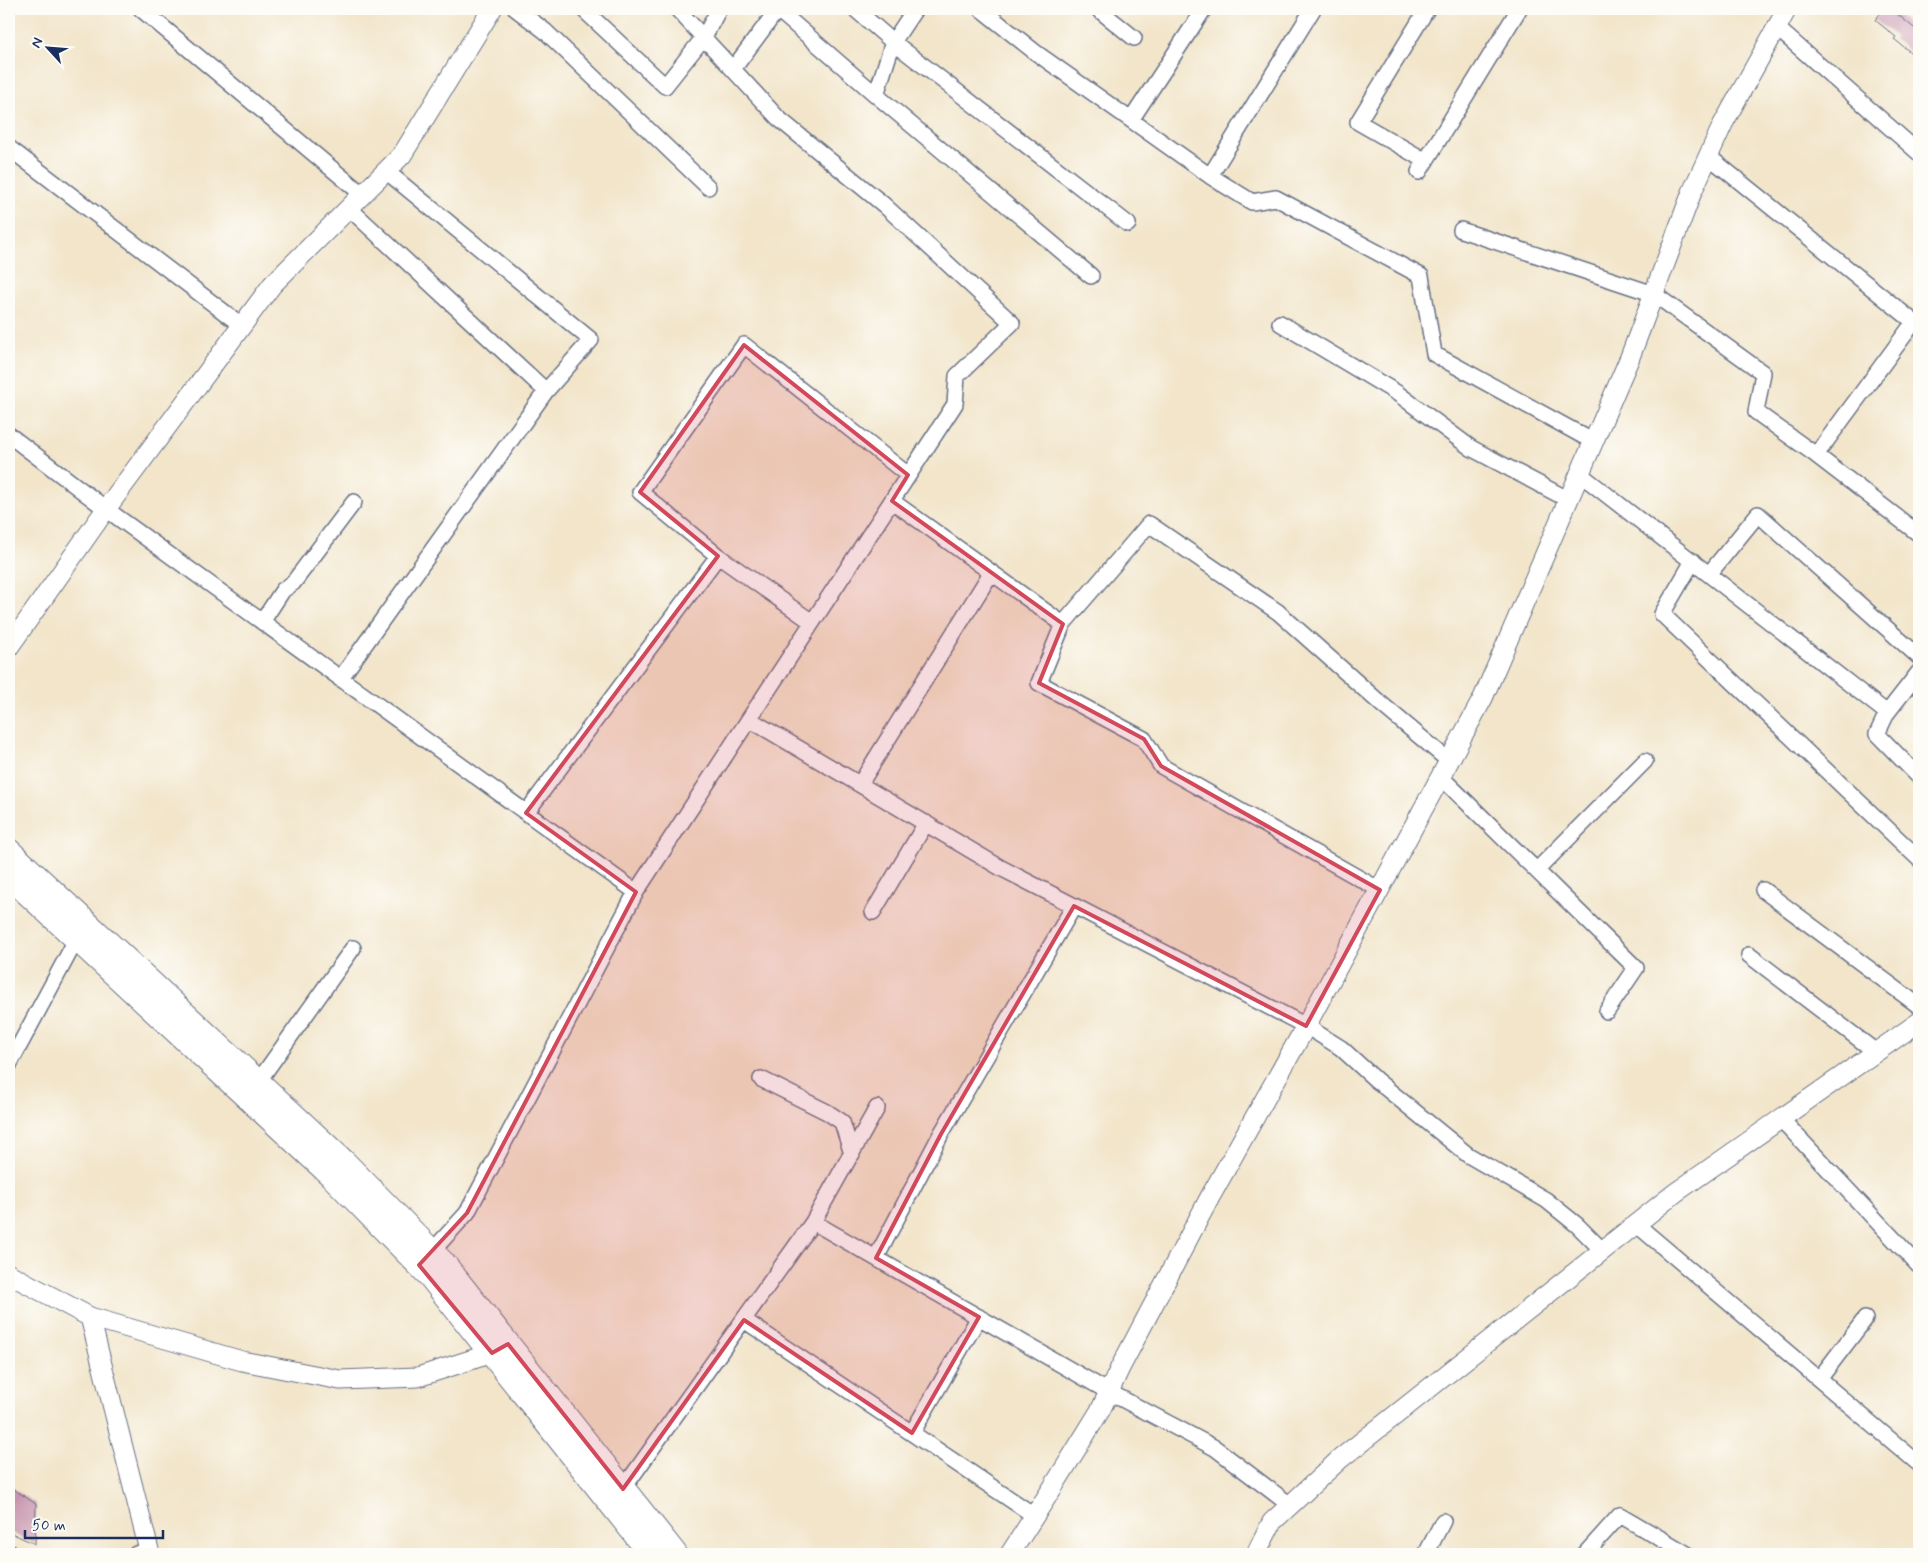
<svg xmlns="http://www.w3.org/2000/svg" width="1928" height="1563" font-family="Mynerve,sans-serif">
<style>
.building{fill:#c694ad}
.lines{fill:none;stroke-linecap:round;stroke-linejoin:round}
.minor-casing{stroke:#666f84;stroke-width:18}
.tertiary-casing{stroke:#666f84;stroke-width:21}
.primary-casing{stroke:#666f84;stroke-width:26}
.minor{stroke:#fff;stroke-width:15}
.tertiary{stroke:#fff;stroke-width:19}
.primary{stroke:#fff;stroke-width:24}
.marked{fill:#d1495b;fill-opacity:0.2;stroke:#d1495b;stroke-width:4;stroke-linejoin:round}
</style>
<rect width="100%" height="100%" fill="#fdfcf7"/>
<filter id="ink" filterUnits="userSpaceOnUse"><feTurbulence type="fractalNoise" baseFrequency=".02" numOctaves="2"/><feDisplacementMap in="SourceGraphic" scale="10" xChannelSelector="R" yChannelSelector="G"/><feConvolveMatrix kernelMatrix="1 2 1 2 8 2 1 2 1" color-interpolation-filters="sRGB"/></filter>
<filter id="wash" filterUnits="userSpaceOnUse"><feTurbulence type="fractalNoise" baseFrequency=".0096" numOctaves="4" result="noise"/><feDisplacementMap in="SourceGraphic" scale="20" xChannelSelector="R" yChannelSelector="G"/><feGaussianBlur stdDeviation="1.12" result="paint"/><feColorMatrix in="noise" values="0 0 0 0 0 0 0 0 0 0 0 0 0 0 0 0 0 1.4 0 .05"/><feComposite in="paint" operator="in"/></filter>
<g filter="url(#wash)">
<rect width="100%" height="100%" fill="#f2e5ca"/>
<g id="blocks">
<path class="building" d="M1884 9H1891L1919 32V59L1894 39 1896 37 1875 20Z
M9 1486 36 1504 35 1544 9 1532Z"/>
</g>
</g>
<g filter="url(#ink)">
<use href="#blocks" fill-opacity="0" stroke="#666f84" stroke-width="1"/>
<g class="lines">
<g class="minor-casing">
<path id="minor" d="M141 9 362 194
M516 9 545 31 708 187
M583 9 665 86 704 37 719 9
M777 9 876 95 1091 276
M855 9 893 42 915 9
M981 9 1035 52 1210 176 1313 9
M1098 9 1134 38
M1776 27 1919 153
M733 69 778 9
M876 95 893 42 1128 224
M1131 120 1204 9
M9 148 241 325
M1426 161 1358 122 1427 9
M1419 172 1519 9
M1210 176 1252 202 1276 198 1421 276 1434 354 1594 442
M349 208 546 391 591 340 386 171
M1461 230 1654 294 1763 373 1756 412 1816 455 1914 322 1708 156
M1280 323 1397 393 1471 448 1569 500
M9 435 106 509 636 892 955 404 957 376 1012 323 884 205 778 118 677 9
M1816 455 1919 534
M1580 474 1887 713 1877 734 1919 777
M892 501 1063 624 1039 683 1144 739 1161 766 1380 890
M718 556 640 492 744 345 908 475
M1693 561 1662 614 1919 859
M1709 574 1758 514 1919 657
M262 622 283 590 293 583 354 502
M1063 624 1149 524 1278 612 1380 703 1449 761
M340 679 546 391
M1887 713 1919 672
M749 719 1001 868 1306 1026 1341 1048 1376 1080 1468 1155 1546 1200 1577 1225 1602 1250
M1441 777 1636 968 1607 1011
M860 784 991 573
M526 813 718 556 812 622
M1537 870 1645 761
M1763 890 1919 1006
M873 912 926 823
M1749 955 1876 1052
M9 1065 76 940
M761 1079 827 1112 842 1122 852 1154
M258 1082 353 948
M1781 1119 1919 1266
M813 1222 1109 1392 1215 1448 1290 1505
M1636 1224 1919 1464
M426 1258 467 1213 636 892
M876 1258 941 1134 1074 906
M744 1320 1035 1516
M1820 1378 1865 1319
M912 1433 979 1317
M623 1489 813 1222 877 1108
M9 1553 13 1554
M136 1554 149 1551
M1426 1554 1443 1521
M1585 1554 1620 1515 1687 1554"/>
</g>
<g class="tertiary-casing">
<path id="tertiary" d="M9 647 106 509 272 285 402 155 492 9
M9 1274 90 1317 242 1361 340 1380 418 1377 492 1353
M90 1317 150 1554
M1010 1554 1053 1487 1101 1409 1120 1368 1210 1197 1306 1026 1483 698 1630 357 1692 192 1723 124 1787 9
M1256 1554 1272 1522 1340 1459 1675 1193 1919 1022"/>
</g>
<g class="primary-casing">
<path id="primary" d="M9 851 344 1162 444 1264 675 1554
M9 876 331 1175 430 1276 651 1554"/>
</g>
<use href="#minor" class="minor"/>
<use href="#tertiary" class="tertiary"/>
<use href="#primary" class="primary"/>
</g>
</g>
<path class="marked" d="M744 345 908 475 892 501 1063 624 1039 683 1144 739 1161 766 1380 890 1306 1026 1074 906 941 1134 876 1258 979 1317 912 1433 744 1320 623 1489 508 1344 492 1353 419 1265 467 1213 636 892 526 813 718 556 640 492Z"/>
<rect width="1928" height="1563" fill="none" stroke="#fdfcf7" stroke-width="30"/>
<g transform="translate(48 48) rotate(296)" stroke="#fdfcf7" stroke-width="4" paint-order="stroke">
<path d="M0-4L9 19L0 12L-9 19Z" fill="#1b2f5e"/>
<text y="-8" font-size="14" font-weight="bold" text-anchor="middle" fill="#1b2f5e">N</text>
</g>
<path d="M25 1530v8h138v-8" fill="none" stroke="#1b2f5e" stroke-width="2.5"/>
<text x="32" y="1530" font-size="15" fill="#1b2f5e" stroke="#fdfcf7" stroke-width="4" paint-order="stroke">50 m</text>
</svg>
